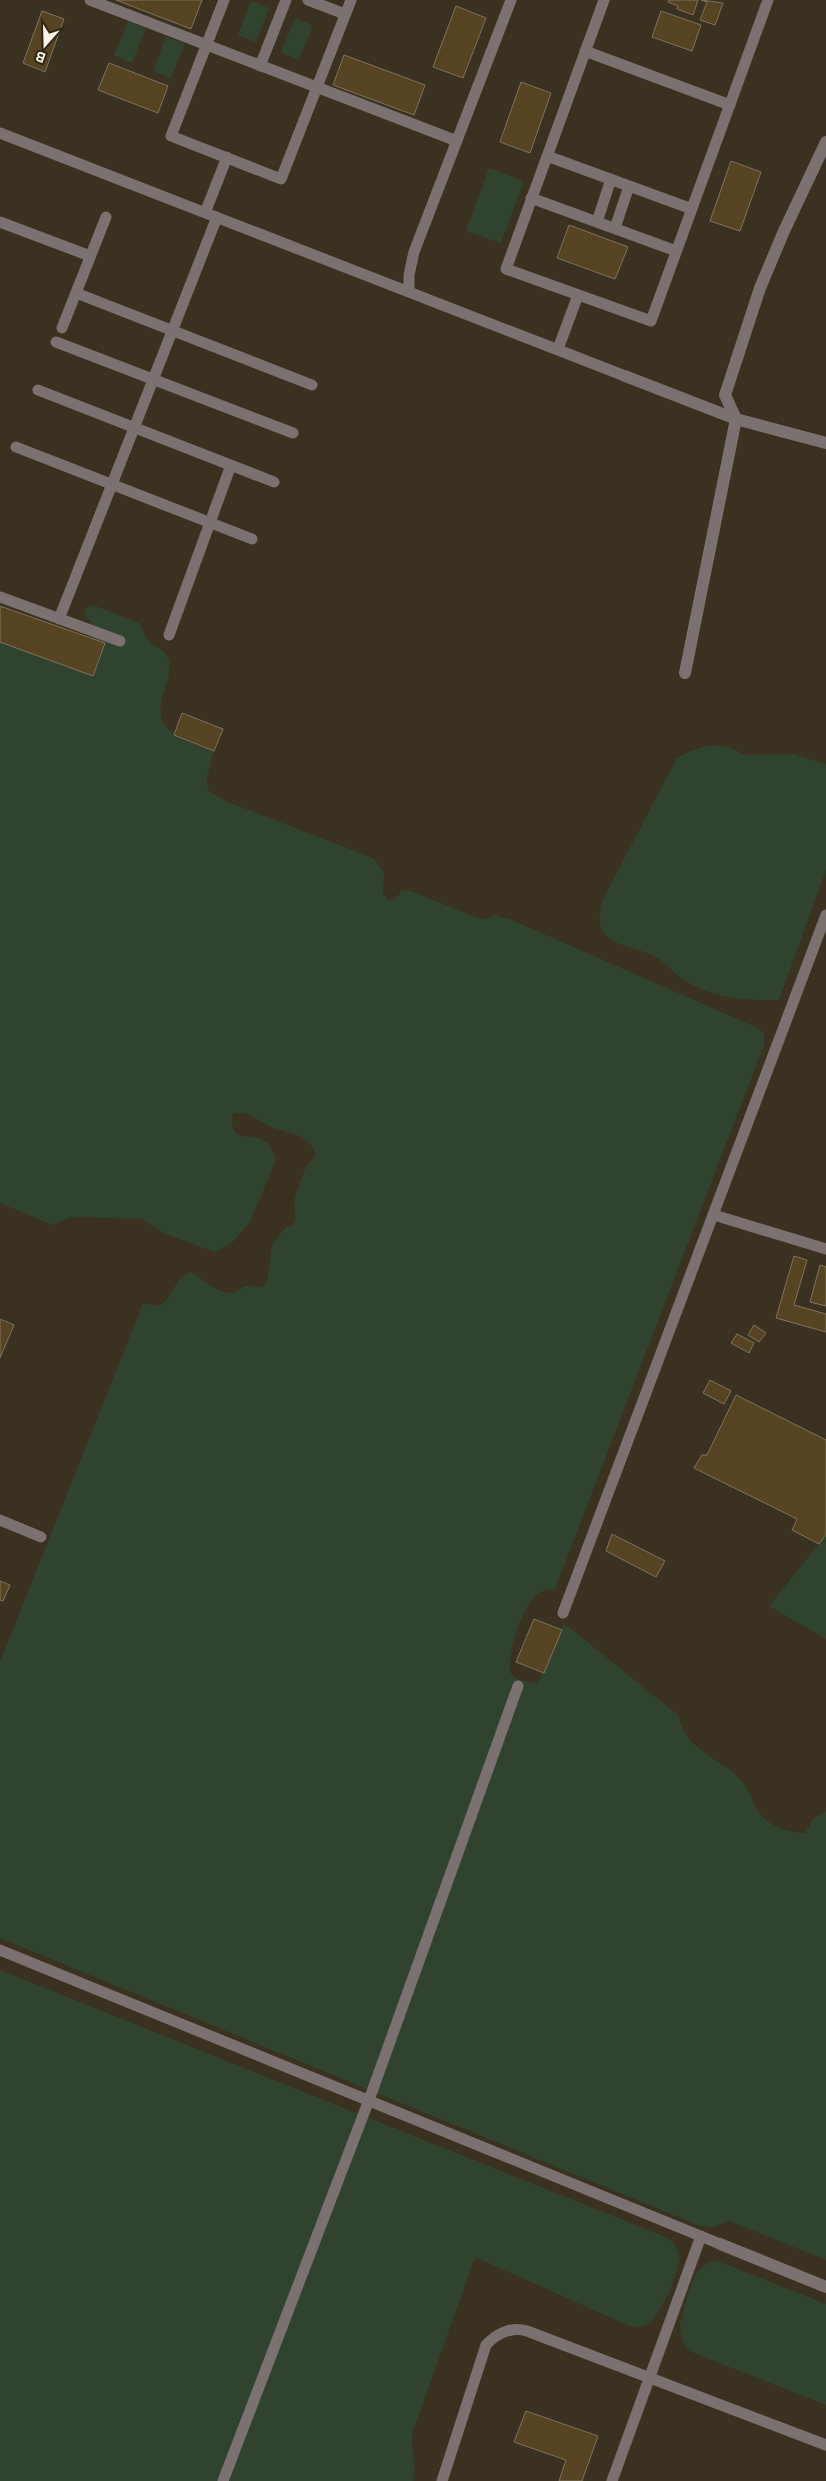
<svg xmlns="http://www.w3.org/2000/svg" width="826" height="2481" font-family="Overpass,sans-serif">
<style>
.green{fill:#30432f}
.building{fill:#554322;stroke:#807461}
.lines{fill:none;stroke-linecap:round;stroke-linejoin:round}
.lane{stroke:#7c7171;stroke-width:11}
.street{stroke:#7c7171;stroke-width:12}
</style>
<rect width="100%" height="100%" fill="#3b3120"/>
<path class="green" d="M251 1 269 8 256 42 238 35Z
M295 18 313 25 299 60 281 52Z
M128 21 146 28 132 63 114 55Z
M166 37 185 44 171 78 153 71Z
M489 168 524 181 501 243 466 231Z
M93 605 139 623C142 628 145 636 148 640 156 649 165 648 169 661 171 671 167 682 164 691 150 734 183 739 214 751L206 781 209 791 228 802 373 858 384 872 383 893 388 900H393L402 891H411L478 918 487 919 495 915 514 921 758 1028 764 1034V1045L555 1589C547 1589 539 1591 534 1597 520 1613 508 1652 510 1673L519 1680 538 1683 564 1623 679 1716C684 1750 721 1758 741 1780 749 1789 752 1802 758 1811 768 1826 788 1833 805 1833L814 1818 826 1811V2260L729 2221 713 2227 700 2226 0 1938V1662L143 1303 159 1306C174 1298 174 1276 191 1272 203 1279 215 1292 229 1293 243 1293 239 1281 262 1288L268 1279 272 1244 286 1227 292 1226 296 1220 294 1201 296 1193 306 1167 315 1156 313 1147 302 1137 271 1127 246 1113H233C227 1147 254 1131 266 1142 272 1146 274 1153 276 1160L250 1222 233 1242 215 1252 165 1234 142 1219 71 1217 53 1225 0 1203V642L93 676 105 644 91 638 94 627 85 615 86 608Z
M710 745 728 747 746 755 793 754 826 764V870L779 1000C744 1001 709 998 680 977 671 971 665 962 656 957 628 942 589 948 602 901L677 758 691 751Z
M826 1535V1639L769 1606Z
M0 1970 668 2238C675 2243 680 2252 679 2261 678 2274 660 2316 649 2323 642 2328 635 2327 627 2325L475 2257 413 2431C409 2449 418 2462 413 2481H0Z
M715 2260 826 2304V2405L694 2353C683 2347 680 2337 680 2324 686 2304 690 2265 715 2260Z"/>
<path class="building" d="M116 0H202L191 29Z
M669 0H698L693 15 677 9 678 6 668 2Z
M701 0 723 3 715 25 700 20 707 2Z
M456 6 486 18 463 78 433 67Z
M42 11 64 19 45 72 23 63Z
M661 11 701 25 692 51 652 37Z
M344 55 425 85 414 115 333 85Z
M109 63 168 86 158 113 98 90Z
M521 82 551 93 530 153 500 142Z
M731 161 761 172 740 231 710 221Z
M569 225 628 247 615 279 557 258Z
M0 606 105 643 93 676 0 642Z
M182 713 223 729 214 751 174 735Z
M794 1256 807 1260 794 1305 826 1314V1332L776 1318Z
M820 1265 826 1267V1306L810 1302Z
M0 1319 14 1325 0 1358Z
M754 1325 766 1333 759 1342 748 1335Z
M737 1334 754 1343 749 1353 731 1343Z
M710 1380 731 1391 724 1404 703 1393Z
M736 1395 826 1440V1534L819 1544 792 1530 797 1519 694 1468 702 1455H707Z
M612 1534 665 1561 656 1577 606 1551Z
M0 1581 10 1585 3 1601 0 1600Z
M534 1619 562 1630 544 1673 516 1662Z
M526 2411 598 2436 582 2481H559L566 2460 514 2442Z"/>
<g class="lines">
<path class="lane" d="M90 0 457 141
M224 0 171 136 281 179 351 0
M308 0 345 14
M604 0 506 269 651 321 768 0
M585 51 730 105
M260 66 286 0
M0 133 625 376
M547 156 692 209
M531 198 676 251
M205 213 227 157
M0 222 90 256
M597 222 611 179
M615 228 629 186
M409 292V275L414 252 511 0
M76 293 312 385
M62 328 106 217
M56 342 293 433
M558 349 578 295
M38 390 274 482
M16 447 252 539
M0 597 120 641
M59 619 217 217
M169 635 231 465
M714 1215 826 1249
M0 1520 41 1537
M563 1613 826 915
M0 1950 720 2244
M223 2481 369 2100 518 1686
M442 2481 486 2345C496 2334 511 2326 527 2331L826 2445
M612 2481 701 2236"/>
<path class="street" d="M625 376 736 419 826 443
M685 673 736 419 725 395 760 288 784 231 826 142
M720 2244 826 2287"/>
</g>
<g transform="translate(45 45) rotate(200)" stroke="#312716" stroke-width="4" paint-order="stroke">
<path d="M0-4L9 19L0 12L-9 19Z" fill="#faf4e9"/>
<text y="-8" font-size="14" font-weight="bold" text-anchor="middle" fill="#faf4e9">B</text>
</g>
</svg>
